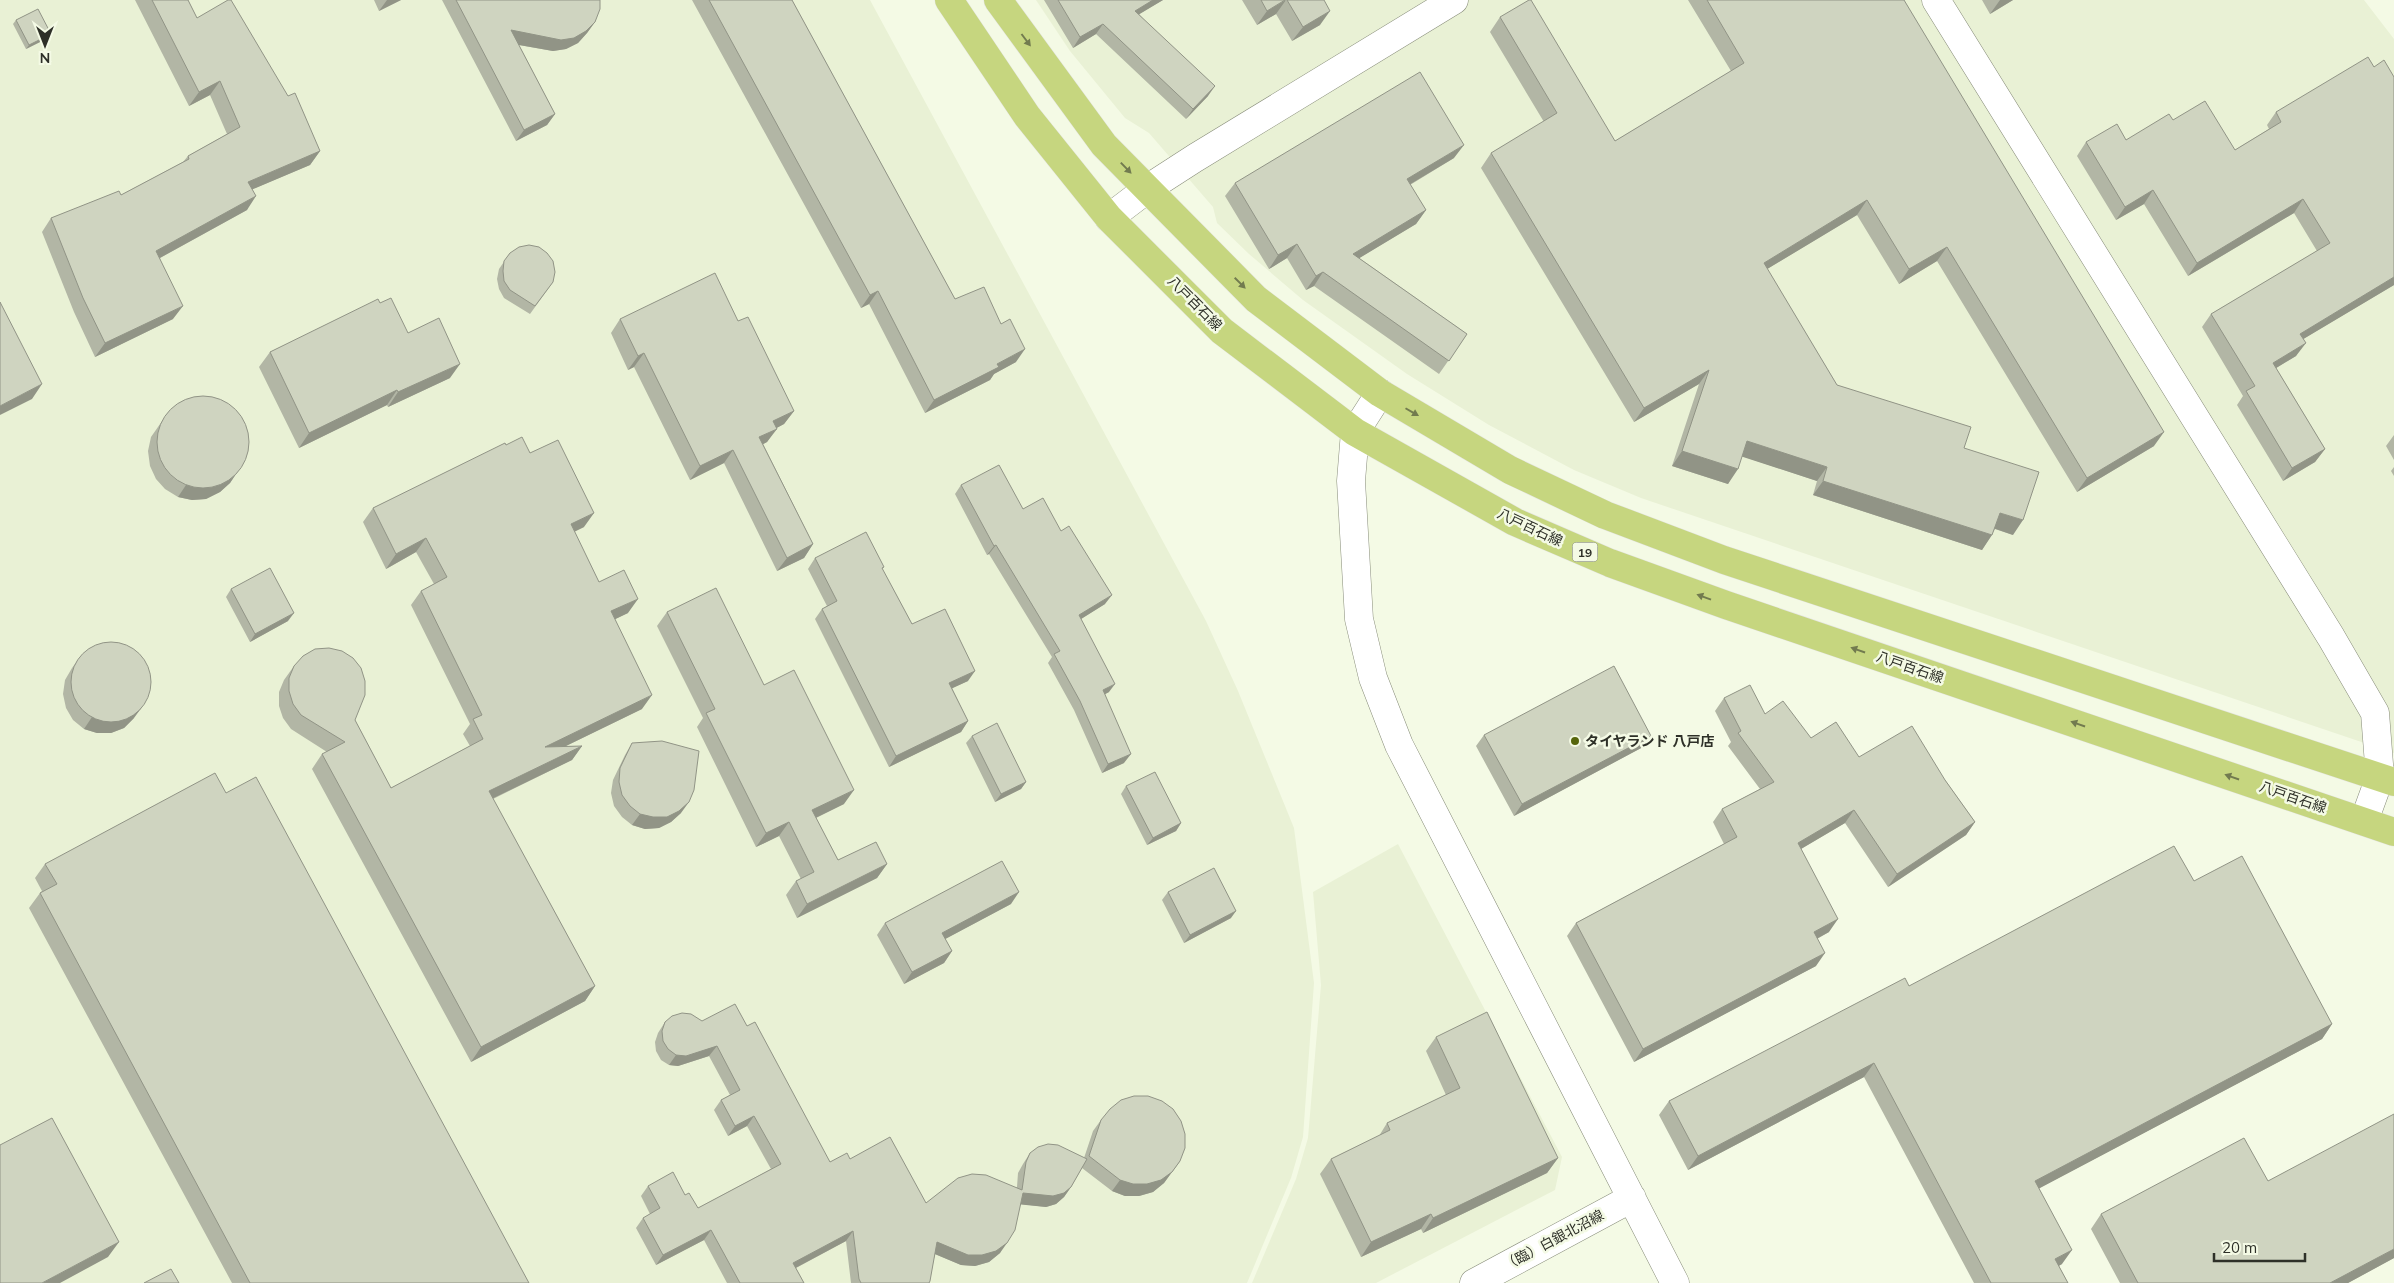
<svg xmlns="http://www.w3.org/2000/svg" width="2394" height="1283" font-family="Mulish,'Noto Sans JP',sans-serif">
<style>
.built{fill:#e9f1d5}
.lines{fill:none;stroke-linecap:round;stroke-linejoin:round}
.minor-casing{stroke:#878c79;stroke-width:29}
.tertiary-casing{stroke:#878c79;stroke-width:29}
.primary-casing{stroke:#e6e6e5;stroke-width:29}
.minor{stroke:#fff;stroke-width:28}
.tertiary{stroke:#fff;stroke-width:28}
.primary{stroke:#c6d67f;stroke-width:28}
.wall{fill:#b2b6a5}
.shaded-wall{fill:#919486}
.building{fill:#cfd4c0;stroke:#919486}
.oneway{fill:#727b4f}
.poi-dot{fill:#56650b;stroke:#f4fae5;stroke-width:2}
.labels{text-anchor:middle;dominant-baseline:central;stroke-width:5;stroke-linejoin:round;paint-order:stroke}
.shield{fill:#f4fae5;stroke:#696d61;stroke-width:1}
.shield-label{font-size:12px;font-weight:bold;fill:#2e3028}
.street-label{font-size:14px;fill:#2e3028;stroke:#f4fae5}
.poi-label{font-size:14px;font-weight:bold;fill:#2e3028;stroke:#f4fae5;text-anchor:start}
</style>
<rect width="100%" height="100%" fill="#f4fae5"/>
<path class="built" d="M0 0H870L1206 621 1238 691 1294 828 1314 983 1303 1137 1291 1178 1247 1283H0Z
M1036 0H2364L2394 39V753L1641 498 1574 470 1489 425 1407 374 1303 300 1249 254 1217 223 1213 207 1149 133 1125 118 1070 51Z
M1398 844 1562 1157 1555 1190 1376 1283H1252L1296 1179 1308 1138 1321 985 1313 892Z"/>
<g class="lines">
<g class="minor-casing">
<path id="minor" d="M1936 0 2331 637 2375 713 2380 777 2364 821
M1109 218 1147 189 1195 158 1454 0"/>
</g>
<g class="tertiary-casing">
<path id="tertiary" d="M1380 393 1355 432 1351 481 1359 619 1373 678 1399 745 1675 1283
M1474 1283 1632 1198"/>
</g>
<g class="primary-casing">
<path id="primary" d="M949 0 1027 116 1109 218 1222 331 1355 432 1515 522 1610 563 1726 605 2394 832
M998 0 1104 145 1256 299 1380 393 1510 470 1605 515 1724 560 2394 782"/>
</g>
<use href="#minor" class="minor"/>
<use href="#tertiary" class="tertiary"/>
<use href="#primary" class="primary"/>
</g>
<path class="wall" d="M135 0H188L197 18 320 151 310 165 253 189 247 210 160 258 173 319 95 357 74 312 42 232 51 218 121 195 183 162 188 156 227 134 210 95 189 106Z
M374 0H401L379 11Z
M442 0H600L595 22 587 33 578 43 566 49 553 51 519 45 555 114 547 125 516 141Z
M692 0H792L955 299 1016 362 994 374 990 380 925 413 869 304 861 308Z
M1044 0H1163L1139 14 1208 96 1186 119 1096 34 1073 48Z
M1242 0H1324L1320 25 1292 41 1276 14 1257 25Z
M1688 0H1904L2154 446 2077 492 1937 261 1899 284 1857 215 1767 269 1837 385 1964 448 2013 535 1995 529 1982 550 1813 495 1817 481 1742 456 1728 484 1672 466 1699 384 1634 422 1481 168 1491 153 1544 122 1490 32 1500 17 1615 141 1731 71Z
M1982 0H2013L1990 14Z
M16 20 51 34 48 38 26 49 13 24Z
M2374 67 2394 77V285L2303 339 2296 356 2276 368 2325 449 2315 462 2283 481 2237 405 2243 396 2202 327 2211 314 2317 251 2294 213 2188 276 2144 204 2116 220 2077 156 2086 142 2126 140 2173 120 2235 150 2269 129 2267 125 2276 112Z
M1454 158 1410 185 1426 210 1416 224 1359 258 1467 334 1439 374 1314 286 1306 290 1287 258 1269 269 1225 196 1235 183Z
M510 253 553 282 530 314 504 298 499 289 497 279 499 269Z
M380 303 450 378 388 407 387 405 299 448 259 367 270 352Z
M620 319 738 321 794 411 784 424 776 428 767 442 763 444 813 544 804 558 777 571 724 463 690 480 634 367 628 370 611 333Z
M167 414 238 471 230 483 220 492 206 499 192 500 178 497 165 489 156 479 150 466 148 451 151 437Z
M2394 435V460L2386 446Z
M506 445 530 453 584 527 574 532 599 582 628 613 615 619 642 709 566 746H582L572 760 493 799 595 986 585 1001 471 1062 312 769 322 754 327 752 291 729 283 718 279 706V692L284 680 294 666 355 720 391 788 470 746 463 734 470 724 411 605 421 591 434 584 416 552 386 569 363 522 373 508Z
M2394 467V476L2391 471Z
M961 485 1023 509 1061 531 1105 604 1081 619 1109 692 1105 694 1124 763 1102 773 1074 710 1048 663 1052 657 989 554 987 555 955 494Z
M815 558 884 567 882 569 912 624 968 681 952 688 968 721 961 732 889 767 815 619 822 609 827 606 808 569Z
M231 589 288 621 250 642 226 597Z
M667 612 764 685 844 804 816 818 838 860 887 864 877 878 797 918 786 895 796 881 801 879 779 836 756 847 697 727 703 718 657 626Z
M80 657 134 718 124 728 111 733H97L84 729 73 720 66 708 63 694 65 680 72 668Z
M1724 698 1765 714 1811 738 1859 757 1945 780 1975 822 1966 835 1888 887 1845 823 1801 849 1829 932 1817 939 1816 966 1634 1062 1567 936 1576 923 1724 844 1713 822 1722 809 1760 789 1728 746 1731 742 1715 711Z
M1484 735 1643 747 1514 816 1476 746Z
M972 736 1026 782 1021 789 995 802 966 743Z
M632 743 681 813 671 822 659 828 645 829 632 825 622 817 614 806 611 793 613 780 625 755Z
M1126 786 1181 823 1176 831 1147 845 1121 794Z
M226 793 529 1283H232L29 908 40 893 42 891 35 878 45 864Z
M2194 881 2332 1024 2322 1039 2039 1188 2062 1264 2059 1266 2068 1283H1974L1864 1077 1688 1170 1659 1115 1669 1101 1909 986Z
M1168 892 1231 918 1184 943 1162 900Z
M1011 904 945 939 952 951 944 963 904 984 877 935 885 923Z
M702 1021 747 1026 830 1162 850 1159 926 1203 1017 1187 1018 1173 1023 1164 1030 1153 1084 1158 1093 1131 1101 1120 1180 1161 1164 1183 1153 1192 1139 1196H1125L1112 1191 1082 1168 1071 1187 1064 1197 1056 1204 1046 1207 1021 1204 1000 1253 989 1262 975 1266 961 1265 935 1254 929 1283H851L846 1241 796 1268 804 1283H727L704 1240 656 1265 636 1228 643 1218 650 1214 641 1196 648 1186 685 1195 698 1208 771 1169 747 1126 728 1136 714 1110 721 1100 730 1095 709 1056 678 1066 669 1065 661 1060 656 1051 655 1042 658 1033 665 1022Z
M1436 1037 1558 1158 1547 1173 1423 1233 1421 1229 1361 1257 1320 1174 1331 1159 1379 1136 1387 1123 1446 1095 1426 1051Z
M2101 1214 2394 1258 2348 1283H2120L2091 1229Z"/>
<path class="shaded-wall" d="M387 0H401L379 11Z
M1153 0H1163L1128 21 1135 11Z
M1286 0 1276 14 1257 25 1267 11Z
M2000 0H2013L1990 14Z
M1330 11 1320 25 1292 41 1303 27Z
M595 22 587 33 578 43 566 49 553 51 503 42 511 30Z
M1103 24 1096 34 1073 48 1080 37Z
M51 34 48 38 26 49 29 45Z
M220 81 210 95 189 106 199 92Z
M1215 86 1208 96 1186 119 1193 109Z
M555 114 547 125 516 141 524 130Z
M1464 145 1454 158 1397 192 1407 179Z
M320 151 310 165 239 195 248 182Z
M2153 190 2144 204 2116 220 2125 207Z
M256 196 247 210 147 265 156 251Z
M2303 199 2294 213 2188 276 2197 263Z
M1867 200 1857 215 1754 277 1764 263Z
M1426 210 1416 224 1343 268 1353 254Z
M1297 244 1287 258 1269 269 1278 255Z
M1947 247 1937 261 1899 284 1909 269Z
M1323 272 1314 286 1306 290 1316 276Z
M2394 277V285L2290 347 2300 334Z
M878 291 869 304 861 308 870 295Z
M183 306 173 319 95 357 105 343Z
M2306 343 2296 356 2263 376 2273 363Z
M1025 349 1016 362 994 374 990 380 925 413 934 400 997 364Z
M644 353 634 367 628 370 638 356Z
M460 364 450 378 388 407 398 392Z
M1709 370 1699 384 1634 422 1644 408Z
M42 384 32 399 0 415V406Z
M397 390 387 405 299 448 309 433Z
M794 411 784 424 764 435 773 421Z
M777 429 767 442 750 451 759 437Z
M2164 432 2154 446 2077 492 2087 478Z
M1747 441 1827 467 1817 481 1737 455Z
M2325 449 2315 462 2283 481 2292 468Z
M733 450 724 463 690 480 700 466Z
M1682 451 1738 469 1728 484 1672 466Z
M238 471 230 483 220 492 206 499 192 500 178 497 186 485Z
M1823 481 1992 535 1982 550 1813 495Z
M594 513 584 527 561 538 571 524Z
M2000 513 2023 520 2013 535 1990 527Z
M426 538 416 552 386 569 396 554Z
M813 544 804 558 777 571 787 558Z
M996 545 989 554 987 555 994 546Z
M1112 595 1105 604 1073 624 1079 615Z
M638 599 628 613 601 626 611 611Z
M294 613 288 621 250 642 255 634Z
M975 671 968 681 942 693 949 683Z
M1115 684 1109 692 1096 699 1103 690Z
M652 695 642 709 535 761 545 747Z
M142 707 134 718 124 728 111 733H97L84 729 92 717Z
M968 721 961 732 889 767 896 756Z
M1651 736 1643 747 1514 816 1522 804Z
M582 746 572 760 479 805 489 791Z
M1131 754 1124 763 1102 773 1108 764Z
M1026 782 1021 789 995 802 1001 794Z
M854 790 844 804 803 824 812 810Z
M689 802 681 813 671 822 659 828 645 829 632 825 640 814Z
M1854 810 1845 823 1789 856 1798 843Z
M789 822 779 836 756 847 766 833Z
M1975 822 1966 835 1888 887 1897 874Z
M1181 823 1176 831 1147 845 1153 838Z
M887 864 877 878 797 918 807 904Z
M1019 892 1011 904 934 945 942 933Z
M1236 911 1231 918 1184 943 1190 935Z
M1838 919 1829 932 1805 945 1814 932Z
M952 951 944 963 904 984 912 972Z
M1825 953 1816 966 1634 1062 1643 1049Z
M595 986 585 1001 471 1062 481 1047Z
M2332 1024 2322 1039 2025 1196 2035 1181Z
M717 1046 709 1056 678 1066 669 1065 676 1055Z
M1874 1063 1864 1077 1688 1170 1698 1156Z
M754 1116 747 1126 728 1136 735 1126Z
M1558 1158 1547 1173 1423 1233 1433 1218Z
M1180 1161 1164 1183 1153 1192 1139 1196H1125L1112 1191 1120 1180Z
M1071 1187 1064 1197 1056 1204 1046 1207 1016 1204 1023 1193Z
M1431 1214 1421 1229 1361 1257 1371 1242Z
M711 1230 704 1240 656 1265 663 1255Z
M853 1231 846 1241 786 1273 793 1263Z
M119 1242 108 1257 60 1283H42Z
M937 1242 1007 1243 1000 1253 989 1262 975 1266 961 1265 930 1252Z
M2394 1249V1258L2348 1283H2330Z
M2072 1250 2062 1264 2045 1273 2055 1259Z"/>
<path class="building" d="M152 0H188L197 18 228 0H231L288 96 295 93 320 151 248 182 256 196 156 251 183 306 105 343 83 298 51 218 119 191 121 195 189 159 188 156 240 127 220 81 199 92Z
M456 0H600V9L595 22 586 31 574 38 561 40 511 30 555 114 524 130Z
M709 0H792L955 299 984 287 1001 324 1010 319 1025 349 997 364 999 367 934 400 878 291 870 295Z
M1058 0H1153L1135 11 1215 86 1193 109 1103 24 1080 37Z
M1261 0H1285L1267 11Z
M1287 0H1324L1330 11 1303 27Z
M1529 0H1531L1615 141 1744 63 1707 0H1904L2164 432 2087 478 1947 247 1909 269 1867 200 1764 263 1837 385 1971 427 1964 448 2039 472 2023 520 2000 513 1992 535 1823 481 1827 467 1747 441 1738 469 1682 451 1709 370 1644 408 1491 153 1557 113 1500 17Z
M38 9 51 34 29 45 16 20Z
M2368 57 2374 67 2384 60 2394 77V277L2300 334 2306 343 2273 363 2325 449 2292 468 2246 391 2255 386 2211 314 2330 243 2303 199 2197 263 2153 190 2125 207 2086 142 2117 124 2126 140 2169 114 2173 120 2205 101 2235 150 2281 122 2276 112Z
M1420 72 1464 145 1407 179 1426 210 1353 254 1467 334 1449 361 1323 272 1316 276 1297 244 1278 255 1235 183Z
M529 245 539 247 547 253 553 261 555 272 553 282 535 306 510 290 504 281 503 271 504 261 510 253 519 247Z
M715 273 738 321 748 317 794 411 773 421 777 429 759 437 813 544 787 558 733 450 700 466 644 353 638 356 620 319Z
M391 298 408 333 439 318 460 364 398 392 397 390 309 433 270 352 378 299 380 303Z
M0 302 42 384 0 406Z
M157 442a46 46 0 1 1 92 0a46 46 0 1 1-92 0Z
M522 437 530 453 558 440 594 513 571 524 599 582 624 570 638 599 611 611 652 695 545 747 582 746 489 791 595 986 481 1047 322 754 345 742 301 715 293 704 289 691V678L294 666 303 656 315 649 329 648 342 651 353 658 361 668 365 681V695L355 720 391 788 483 739 473 719 482 715 421 591 447 577 426 538 396 554 373 508 505 443 506 445Z
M999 465 1023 509 1043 498 1061 531 1069 526 1112 595 1079 615 1115 684 1103 690 1131 754 1108 764 1080 701 1054 654 1060 651 996 545 994 546 961 485Z
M866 532 884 567 882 568 912 624 945 609 975 671 949 683 968 721 896 756 822 609 837 601 815 558Z
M270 568 294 613 255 634 231 589Z
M716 588 764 685 794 670 854 790 812 810 838 860 876 842 887 864 807 904 796 881 814 872 789 822 766 833 706 713 715 709 667 612Z
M71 682a40 40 0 1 1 80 0a40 40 0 1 1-80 0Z
M1614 666 1651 736 1522 804 1484 735Z
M1750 685 1765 714 1783 701 1811 738 1836 722 1859 757 1912 726 1945 780 1975 822 1897 874 1854 810 1798 843 1838 919 1814 932 1825 953 1643 1049 1576 923 1737 837 1722 809 1774 782 1738 733 1741 731 1724 698Z
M997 723 1026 782 1001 794 972 736Z
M662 741 699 751 694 790 689 802 679 811 667 817H653L640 814 630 806 622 795 619 782 620 768 632 743Z
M1155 772 1181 823 1153 838 1126 786Z
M215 773 226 793 256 777 529 1283H250L40 893 57 884 45 864Z
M2174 846 2194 881 2242 856 2332 1024 2035 1181 2072 1250 2055 1259 2068 1283H1991L1874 1063 1698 1156 1669 1101 1905 978 1909 986Z
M1002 861 1019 892 942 933 952 951 912 972 885 923Z
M1214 868 1236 911 1190 935 1168 892Z
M735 1004 747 1026 755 1022 830 1162 847 1153 850 1159 890 1137 926 1203 958 1178 972 1174 986 1175 1022 1190 1026 1162 1030 1153 1038 1147 1048 1144 1058 1145 1087 1159 1071 1187 1064 1193 1053 1196 1023 1193 1015 1230 1007 1243 996 1251 982 1255H968L937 1242 930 1281 929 1283H861L859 1279 853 1231 793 1263 804 1283H740L711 1230 663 1255 643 1218 660 1208 648 1186 673 1172 685 1195 689 1193 698 1208 781 1164 754 1116 735 1126 721 1100 740 1090 717 1046 686 1056 676 1055 668 1049 663 1041 662 1031 665 1022 672 1016 682 1013 691 1014 702 1021Z
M1487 1012 1558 1158 1433 1218 1431 1214 1371 1242 1331 1159 1390 1130 1387 1123 1460 1088 1436 1037Z
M1134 1096H1148L1162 1101 1173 1109 1181 1121 1185 1134V1148L1180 1161 1172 1172 1161 1180 1147 1184H1133L1120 1180 1089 1156 1101 1120 1110 1109 1121 1100Z
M2394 1114V1249L2330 1283H2138L2101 1214 2244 1138 2268 1181Z
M52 1118 119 1242 42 1283H0V1145Z
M171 1269 179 1283H144Z"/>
<defs><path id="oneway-solid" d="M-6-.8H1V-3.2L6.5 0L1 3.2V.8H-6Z" transform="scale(1.25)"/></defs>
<g class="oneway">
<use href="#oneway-solid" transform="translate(1026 40) rotate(53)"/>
<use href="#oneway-solid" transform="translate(1126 168) rotate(46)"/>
<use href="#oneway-solid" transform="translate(1240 283) rotate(45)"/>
<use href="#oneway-solid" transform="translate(1412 412) rotate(30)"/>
<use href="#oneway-solid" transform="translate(1704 597) rotate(-160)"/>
<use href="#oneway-solid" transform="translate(1858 650) rotate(-161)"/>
<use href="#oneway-solid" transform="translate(2078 724) rotate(-161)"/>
<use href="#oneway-solid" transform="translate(2232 777) rotate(-161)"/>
</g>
<circle class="poi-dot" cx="1575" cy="741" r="5"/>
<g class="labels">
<rect class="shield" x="1572.5" y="542.5" width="25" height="19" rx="4"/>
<g class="shield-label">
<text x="1585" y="552">19</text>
</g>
<g class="street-label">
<text transform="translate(1195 303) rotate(45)">八戸百石線</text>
<text transform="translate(1530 527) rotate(25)">八戸百石線</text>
<text transform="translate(1910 667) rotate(19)">八戸百石線</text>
<text transform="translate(2293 797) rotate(19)">八戸百石線</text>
<text transform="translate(1553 1240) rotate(-28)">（臨）白銀北沼線</text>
</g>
<g class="poi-label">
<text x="1585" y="741">タイヤランド 八戸店</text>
</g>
</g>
<g transform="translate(45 45) rotate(180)" stroke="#f4fae5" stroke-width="4" paint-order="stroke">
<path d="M0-4L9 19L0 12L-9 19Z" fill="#2e3028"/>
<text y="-8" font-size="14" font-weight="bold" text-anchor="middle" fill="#2e3028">N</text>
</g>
<path d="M2214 1253v8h91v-8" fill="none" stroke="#2e3028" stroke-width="2.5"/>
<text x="2222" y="1253" font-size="15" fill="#2e3028" stroke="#f4fae5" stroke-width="4" paint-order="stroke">20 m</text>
</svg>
